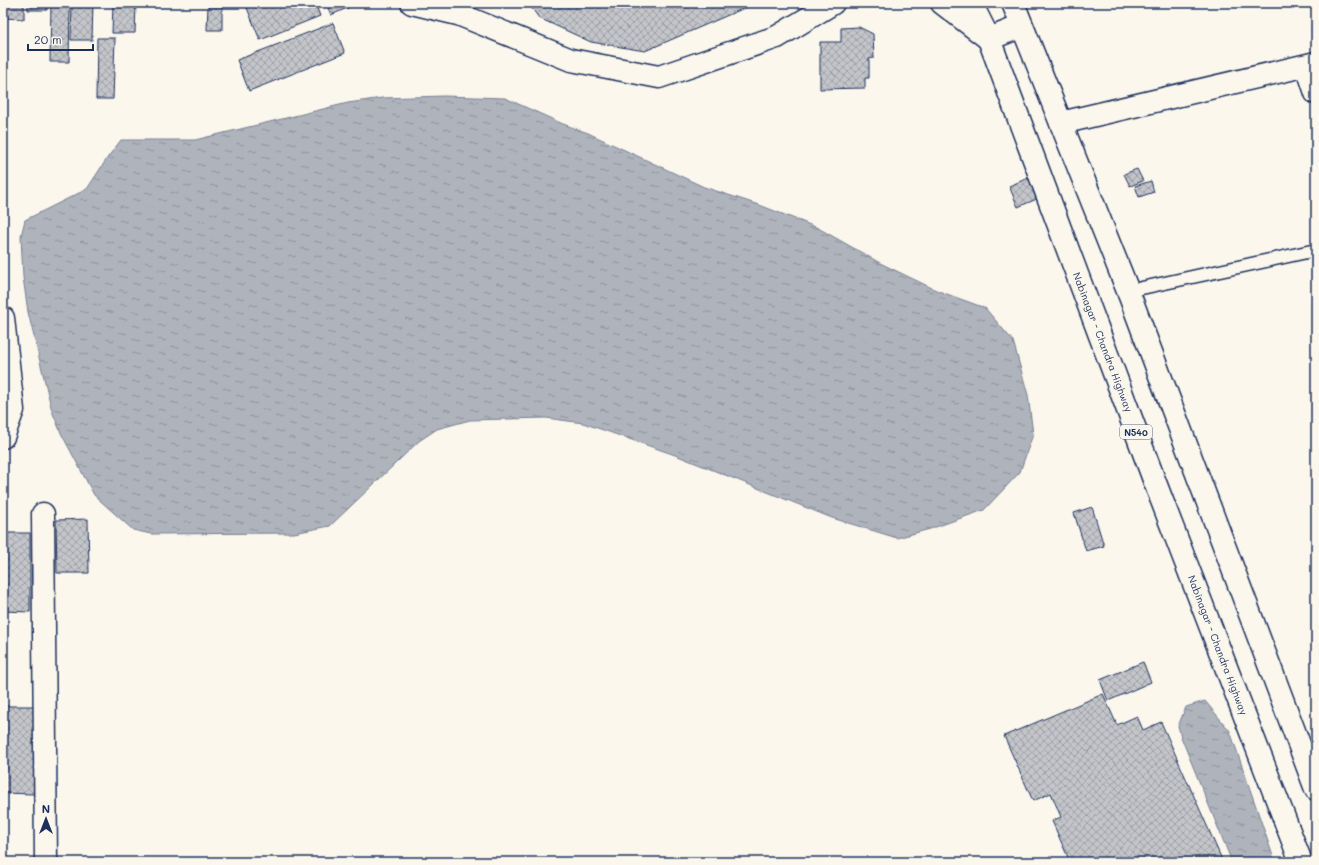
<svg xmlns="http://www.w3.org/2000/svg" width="1319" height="865" font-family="Mali,sans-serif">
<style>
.water{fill:url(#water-ripples);stroke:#747e96}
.building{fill:url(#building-cross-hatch);stroke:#1b2f5e}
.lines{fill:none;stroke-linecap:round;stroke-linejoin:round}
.lane-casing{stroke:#1b2f5e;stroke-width:15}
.street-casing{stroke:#1b2f5e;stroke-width:25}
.highway-casing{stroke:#1b2f5e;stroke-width:25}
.lane{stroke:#fbf7ec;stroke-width:12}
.street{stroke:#fbf7ec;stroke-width:22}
.highway{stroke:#fbf7ec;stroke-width:22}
.labels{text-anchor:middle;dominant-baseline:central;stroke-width:3;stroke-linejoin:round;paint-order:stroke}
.shield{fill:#fbf7ec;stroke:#5e6b89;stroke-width:1}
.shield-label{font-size:9px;font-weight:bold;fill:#1b2f5e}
.street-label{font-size:10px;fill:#1b2f5e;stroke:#fbf7ec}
</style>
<defs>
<pattern id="water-ripples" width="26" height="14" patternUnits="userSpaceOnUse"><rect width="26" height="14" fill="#afb3bb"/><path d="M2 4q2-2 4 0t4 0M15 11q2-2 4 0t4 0" fill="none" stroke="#8e929b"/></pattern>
<pattern id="building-cross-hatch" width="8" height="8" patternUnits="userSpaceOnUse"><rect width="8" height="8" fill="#c3c5c9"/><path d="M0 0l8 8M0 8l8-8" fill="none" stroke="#9ea0a6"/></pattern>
</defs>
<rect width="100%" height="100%" fill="#fbf7ec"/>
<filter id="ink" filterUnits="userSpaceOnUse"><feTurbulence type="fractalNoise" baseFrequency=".025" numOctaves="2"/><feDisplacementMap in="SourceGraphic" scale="8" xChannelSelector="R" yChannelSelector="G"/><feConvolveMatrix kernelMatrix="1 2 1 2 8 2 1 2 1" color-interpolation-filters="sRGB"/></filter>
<g filter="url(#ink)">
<path class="water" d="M444 96 505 98 563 124 588 133 704 187 762 206 818 228 880 263 936 290 985 308 1013 341 1028 395 1033 434 1020 472 984 510 930 529 897 538 832 518 678 456 583 423 546 418 470 420 437 429 419 441 330 526 294 533 151 534 133 530 94 495 61 433 52 411 28 312 23 277 21 236 25 220 87 189 108 157 121 140H195L348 103 382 98Z
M1205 701 1230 731 1275 862H1232L1181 737 1178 726 1186 707Z"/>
<path class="building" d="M3 3H24V19L3 18Z
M28 3H47V10H28Z
M51 3H70L69 62H50Z
M72 3H93L92 40H71Z
M113 3H136L135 33H112Z
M245 3H315L320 16 260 40Z
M326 3H359L331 15Z
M528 3H756L645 51 591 42 539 18Z
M208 6H222V30H207Z
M333 23 345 53 249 91 237 60Z
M859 27 873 34 874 58 869 59V78H865V88L820 89V42H841V28Z
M97 38H115L113 99H96Z
M1137 169 1143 181 1130 186 1124 174Z
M1031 177 1039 198 1018 207 1009 186Z
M1151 181 1154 192 1139 197 1135 186Z
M1092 507 1104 546 1086 551 1074 513Z
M88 519 89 573H57L56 520Z
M3 533H30V612L3 611Z
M1143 662 1151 682 1108 701 1100 680Z
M1103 694 1117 725 1137 716 1143 730 1161 722 1223 862H1070L1052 821 1061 817 1051 793 1033 801 1004 736Z
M3 706H35L34 794 3 793Z"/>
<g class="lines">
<g class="lane-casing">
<path id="lane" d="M1128 291 1316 250"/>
</g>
<g class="street-casing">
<path id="street" d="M412 3 458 14 571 60 659 77 777 37 833 3
M942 3 989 39 1022 26
M1307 66 1316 93
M1061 123 1316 63
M3 318 13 410 3 437
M43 514 46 862"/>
</g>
<g class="highway-casing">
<path id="highway" d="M971 3 989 39 1156 485 1301 862
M1013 3 1128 291 1316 789"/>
</g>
<use href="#lane" class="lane"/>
<use href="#street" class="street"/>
<use href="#highway" class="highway"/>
</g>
</g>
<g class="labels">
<rect class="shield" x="1120" y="425" width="32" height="14" rx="3"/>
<g class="shield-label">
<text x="1136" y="432">N540</text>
</g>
<g class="street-label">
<text transform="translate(1103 342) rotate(69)">Nabinagar - Chandra Highway</text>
<text transform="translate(1218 645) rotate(69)">Nabinagar - Chandra Highway</text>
</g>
</g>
<rect width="1319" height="865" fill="none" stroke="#fbf7ec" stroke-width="16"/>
<rect x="8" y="8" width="1303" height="849" fill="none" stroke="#1b2f5e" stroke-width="1.5" filter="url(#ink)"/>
<g transform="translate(46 819)" stroke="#fbf7ec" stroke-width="3" paint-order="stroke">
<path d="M0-3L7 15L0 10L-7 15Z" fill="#1b2f5e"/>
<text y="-6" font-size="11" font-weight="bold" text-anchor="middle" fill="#1b2f5e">N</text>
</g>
<path d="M28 44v6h65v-6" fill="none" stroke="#1b2f5e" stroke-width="2"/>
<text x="34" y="44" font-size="12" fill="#1b2f5e" stroke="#fbf7ec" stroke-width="3" paint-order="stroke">20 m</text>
</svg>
